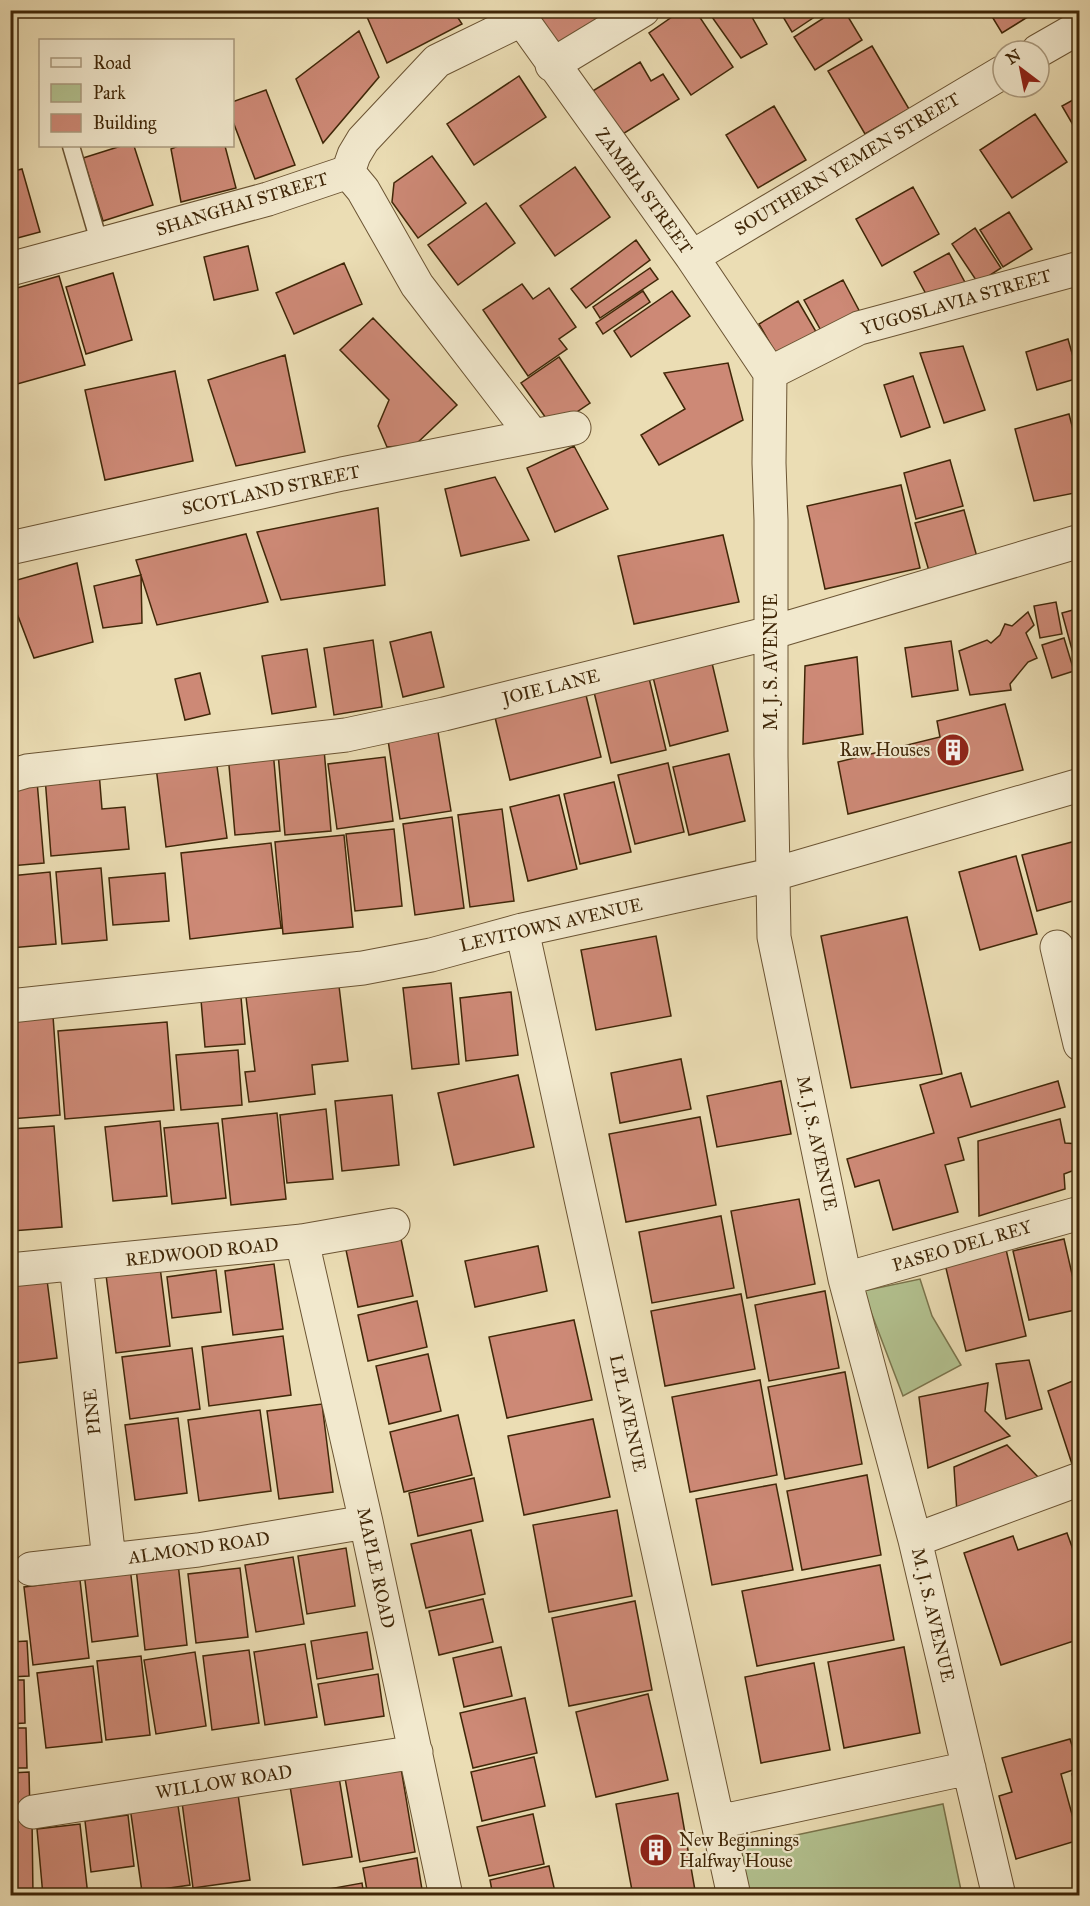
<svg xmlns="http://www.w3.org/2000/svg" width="1090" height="1906" font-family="'IM FELL Great Primer',serif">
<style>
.green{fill:#b3c290;stroke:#7a744c;stroke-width:1.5}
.building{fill:#cd8976;stroke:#402708;stroke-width:1.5}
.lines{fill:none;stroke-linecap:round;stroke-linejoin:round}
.lane-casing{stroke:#6b5433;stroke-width:19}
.street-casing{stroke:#6b5433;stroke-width:35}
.lane{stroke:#f2e9ce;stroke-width:16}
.street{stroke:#f2e9ce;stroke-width:33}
.labels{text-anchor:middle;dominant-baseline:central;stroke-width:4.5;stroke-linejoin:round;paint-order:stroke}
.street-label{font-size:18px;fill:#402708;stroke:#f2e9ce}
.poi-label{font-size:18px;fill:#402708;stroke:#f2e9ce;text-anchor:end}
</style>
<rect width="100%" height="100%" fill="#ebddb4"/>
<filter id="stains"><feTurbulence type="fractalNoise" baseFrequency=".00333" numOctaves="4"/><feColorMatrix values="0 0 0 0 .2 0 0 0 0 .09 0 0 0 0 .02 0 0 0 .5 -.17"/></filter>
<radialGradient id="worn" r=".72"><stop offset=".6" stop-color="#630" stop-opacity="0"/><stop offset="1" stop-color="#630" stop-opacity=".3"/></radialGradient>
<path class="green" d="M920 1279 932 1316 961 1365 903 1396 863 1291Z
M943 1804 962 1895H750L740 1847Z"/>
<path class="building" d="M364 10H453L462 24 387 63Z
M533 10H618L556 49Z
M682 10H695L733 67 691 95 649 33Z
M707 10H748L767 44 741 58Z
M779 10H825L792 32Z
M836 10H844L862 40 815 70 794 37Z
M988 10H1032L1034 13 1002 33Z
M359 31 379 77 323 143 296 79Z
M872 46 909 109 865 134 828 71Z
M640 62 651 81 663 74 679 99 618 137 591 92Z
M519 76 546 117 474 165 447 124Z
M266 90 295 165 255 179 232 119V102Z
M1080 96V137L1062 106Z
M774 106 806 160 758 188 726 135Z
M1035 114 1067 162 1012 198 980 150Z
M121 146H134L153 205 103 221 83 158Z
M178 146H225L236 188 181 202 171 149Z
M432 156 466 203 418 238 392 202 394 183Z
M575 167 610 217 555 256 520 206Z
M22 169 40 232 10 240V172Z
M913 187 939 234 882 266 856 219Z
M486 203 515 243 458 285 428 245Z
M1009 212 1032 249 1003 267 980 230Z
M975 228 1001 268 978 283 952 244Z
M636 240 650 260 586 308 571 289Z
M248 246 258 290 214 300 204 257Z
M949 253 967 286 932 305 914 272Z
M344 263 362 304 294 334 276 293Z
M650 268 658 279 600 318 593 307Z
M113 273 132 340 86 354 66 287Z
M59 276 85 365 10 386V290Z
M843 280 862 316 824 336 804 300Z
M522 284 533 299 549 288 576 327 559 339 567 349 528 376 483 310Z
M643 291 650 302 603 334 596 323Z
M672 291 690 316 631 357 614 331Z
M798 301 818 335 779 359 759 324Z
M373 318 457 405 415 445 387 447 378 426 389 400 340 350Z
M1068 339 1079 378 1037 390 1026 352Z
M963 346 985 410 944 423 920 353Z
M285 355 305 452 236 466 208 380Z
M559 357 590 403 553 428 521 383Z
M728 363 743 420 659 465 641 435 685 409 664 373Z
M175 371 193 461 105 480 85 390Z
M913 376 930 427 901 437 884 385Z
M1069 414 1080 457V492L1034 501 1015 429Z
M1080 436V453L1075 438Z
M574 446 608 509 555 532 527 468Z
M950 460 963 506 916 519 904 473Z
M495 477 529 540 461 556 445 489Z
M901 485 920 568 825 589 807 506Z
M378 508 385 585 281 600 257 532Z
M964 510 977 557 929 571 915 523Z
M246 534 268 602 157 625 136 560Z
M723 535 739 602 634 624 618 556Z
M77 563 93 642 34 658 10 595V582Z
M141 575 142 623 103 628 94 586Z
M1056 602 1062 634 1040 638 1034 606Z
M1080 608V667L1077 668 1062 613Z
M1028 612 1034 625 1026 633 1037 658 1028 662 1010 684 1011 690 970 695 959 651 987 640 991 643 1000 635 1005 624 1012 626Z
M431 632 444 687 403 697 390 642Z
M1064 638 1074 671 1052 678 1042 645Z
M373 640 382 707 334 715 324 648Z
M951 641 958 690 912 697 905 648Z
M307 649 316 707 272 714 262 656Z
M857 657 863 734 803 744 805 666Z
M712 663 728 731 670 746 653 677Z
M200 673 210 714 185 720 175 679Z
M649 678 666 750 611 763 594 692Z
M585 691 601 757 510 780 494 713Z
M1005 704 1023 770 848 814 838 762 940 737 937 721Z
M438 732 451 811 400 819 388 740Z
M324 749 331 831 285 835 278 753Z
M273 750 280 831 235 835 228 754Z
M729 754 745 821 689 835 673 767Z
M385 757 393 821 337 829 328 764Z
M216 759 227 838 166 847 156 767Z
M668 763 684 832 635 844 618 775Z
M99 772 102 809 125 807 129 849 51 856 45 777Z
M37 781 44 863 10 866V810L14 809 12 783Z
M614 782 631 852 580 864 564 794Z
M559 795 577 869 528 881 510 807Z
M502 809 514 901 470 907 458 815Z
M452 817 464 908 415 915 403 824Z
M394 829 402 906 355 911 346 834Z
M344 835 353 927 283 934 275 842Z
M1076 841 1080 852V899L1037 911 1022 855Z
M271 843 281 928 190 939 181 853Z
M1016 856 1037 934 980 950 959 872Z
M101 868 107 940 62 944 56 872Z
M50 872 56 944 10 948V876Z
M165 873 169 921 113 925 109 878Z
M907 917 942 1074 851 1088 821 936Z
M656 936 671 1016 596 1030 581 950Z
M451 983 459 1064 412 1069 403 988Z
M339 986 348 1061 312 1065 315 1094 249 1102 245 1072 255 1071 246 997Z
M511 992 518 1055 466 1061 460 998Z
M241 997 245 1044 205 1047 201 1000Z
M53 1016 60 1115 10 1119V1019Z
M167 1022 174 1110 65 1119 58 1031Z
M238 1050 242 1105 181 1110 176 1055Z
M681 1059 691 1109 620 1123 611 1073Z
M961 1073 971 1107 1058 1081 1065 1107 958 1138 964 1160 945 1165 958 1212 893 1230 879 1180 855 1187 847 1159 934 1133 920 1085Z
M518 1075 534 1147 454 1165 438 1093Z
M781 1081 791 1134 717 1147 707 1096Z
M392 1095 399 1165 342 1171 335 1101Z
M326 1109 333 1179 287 1183 280 1115Z
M277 1113 286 1199 231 1205 222 1119Z
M700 1117 716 1205 626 1222 609 1134Z
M1060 1119 1065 1143 1080 1144V1168L1064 1174 1065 1189 979 1216 978 1141Z
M160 1121 167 1196 113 1201 105 1127Z
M218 1123 226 1198 172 1204 164 1128Z
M54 1126 62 1227 12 1231 10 1129Z
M799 1199 815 1284 747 1298 731 1211Z
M721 1216 734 1288 652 1303 639 1232Z
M401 1239 413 1296 358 1307 346 1250Z
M1064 1239 1080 1309 1029 1320 1013 1251Z
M1005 1245 1026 1336 966 1351 944 1260Z
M538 1246 547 1291 475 1307 465 1261Z
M274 1264 283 1329 233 1335 225 1271Z
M160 1267 170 1346 116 1353 106 1275Z
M216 1270 221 1312 172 1318 167 1277Z
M47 1280 57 1358 10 1364V1285Z
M825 1291 839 1368 769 1381 755 1305Z
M741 1294 755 1369 665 1386 651 1311Z
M417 1301 427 1347 368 1361 358 1315Z
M574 1320 592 1400 507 1418 489 1337Z
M283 1336 291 1395 209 1406 202 1347Z
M192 1348 200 1409 130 1419 122 1357Z
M428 1354 441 1411 389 1424 376 1366Z
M1029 1360 1042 1409 1006 1419 996 1364Z
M845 1372 862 1464 785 1479 768 1387Z
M1080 1378V1465L1073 1467 1048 1391Z
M760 1380 777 1475 690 1492 672 1397Z
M988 1383 985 1411 1010 1436 928 1468 919 1397Z
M322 1404 333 1492 279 1499 267 1411Z
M260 1410 271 1491 199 1501 188 1420Z
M458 1415 472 1475 404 1492 390 1432Z
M178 1418 187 1493 135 1500 125 1425Z
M593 1419 610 1497 524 1515 508 1436Z
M1007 1445 1038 1477 957 1513 954 1467Z
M867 1475 881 1555 802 1570 787 1491Z
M474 1478 483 1521 418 1536 409 1493Z
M776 1484 793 1570 712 1585 696 1499Z
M617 1510 632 1596 549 1612 533 1525Z
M471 1530 485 1594 426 1608 411 1544Z
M1067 1533 1080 1569V1639L1001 1665 964 1553 1013 1536 1018 1550Z
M346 1548 355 1606 307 1614 298 1556Z
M293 1557 304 1624 256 1632 245 1565Z
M178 1563 187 1645 145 1650 136 1568Z
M880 1565 894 1640 757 1666 742 1591Z
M130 1567 138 1636 92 1642 84 1572Z
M240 1568 248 1637 196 1643 188 1574Z
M80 1580 89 1658 33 1665 24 1587Z
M483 1599 493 1642 439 1655 429 1611Z
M635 1601 652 1690 569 1706 552 1618Z
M367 1632 373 1669 317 1679 311 1641Z
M27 1641 29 1676 10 1677V1642Z
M305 1644 317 1717 265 1725 254 1652Z
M501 1647 512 1696 464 1707 453 1658Z
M904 1647 920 1733 844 1748 828 1662Z
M249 1650 259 1723 212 1730 203 1656Z
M195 1652 206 1726 156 1734 144 1660Z
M141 1656 150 1735 106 1740 97 1661Z
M814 1663 830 1750 761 1763 745 1677Z
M93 1666 102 1742 46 1748 37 1673Z
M378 1674 384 1716 325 1725 318 1684Z
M10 1680H24L25 1723 10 1724Z
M648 1694 668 1780 596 1797 576 1712Z
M525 1698 537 1753 473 1768 460 1713Z
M10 1728H26L27 1768H10Z
M1070 1739 1079 1768 1061 1774 1079 1840 1016 1859 999 1796 1012 1792 1002 1758Z
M534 1757 545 1806 482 1821 471 1772Z
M401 1768 415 1852 360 1862 345 1778Z
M29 1772 30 1815H10V1773Z
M1080 1773V1809L1072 1774Z
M339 1777 352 1857 303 1865 290 1786Z
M678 1793 696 1896H633L616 1804Z
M238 1794 250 1880 193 1888 182 1802Z
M177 1799 190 1885 142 1892 130 1807Z
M533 1814 544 1864 489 1876 477 1827Z
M128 1815 134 1866 91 1872 85 1821Z
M10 1818H32L33 1896H10Z
M80 1824 88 1896H43L37 1829Z
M417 1858 423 1896H368L363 1868Z
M549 1866 556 1896H493L490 1880Z
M362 1883 364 1896H313L312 1892Z
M627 1889 629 1896H600Z
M138 1892V1896H109Z
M193 1892V1896H170Z"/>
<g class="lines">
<g class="lane-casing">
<path id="lane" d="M71 146 100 245"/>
</g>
<g class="street-casing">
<path id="street" d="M515 10 692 257 770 373
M1038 51 1080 27
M552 65 643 10
M348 172 363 190 417 285 533 436
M692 257 1003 72
M10 269 268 199 348 172 354 155 363 140 437 61 521 20
M770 373 769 463 771 520V756L774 937 845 1279 915 1540 999 1896
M770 373 859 328 1080 268
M10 548 342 474 574 428
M10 776 27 771 346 735 444 714 770 633 1080 541
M522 930 734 1896
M1057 947 1080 1044
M10 1006 363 968 431 955 522 930 771 875 1080 785
M302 1241 366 1522 446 1896
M76 1264 109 1560
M10 1270 302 1241 393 1225
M845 1279 1080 1213
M915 1540 1080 1479
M31 1569 198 1550 366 1522
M33 1812 416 1752
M718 1822 969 1768"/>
</g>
<use href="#lane" class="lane"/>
<use href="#street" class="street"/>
</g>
<defs>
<g id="building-disc" transform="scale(1.725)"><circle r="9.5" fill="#8f2418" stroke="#f2e9ce"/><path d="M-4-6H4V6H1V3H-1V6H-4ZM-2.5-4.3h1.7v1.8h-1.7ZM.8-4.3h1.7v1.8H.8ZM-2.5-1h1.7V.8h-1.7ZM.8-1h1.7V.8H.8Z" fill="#fff"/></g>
</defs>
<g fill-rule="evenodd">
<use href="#building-disc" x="953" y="750"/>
<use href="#building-disc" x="656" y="1850"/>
</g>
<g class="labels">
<g class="street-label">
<text transform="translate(847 164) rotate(-31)">SOUTHERN YEMEN STREET</text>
<text transform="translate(644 191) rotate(54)">ZAMBIA STREET</text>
<text transform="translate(242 204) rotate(-17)">SHANGHAI STREET</text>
<text transform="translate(956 302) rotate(-16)">YUGOSLAVIA STREET</text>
<text transform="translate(271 490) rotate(-12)">SCOTLAND STREET</text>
<text transform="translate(771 662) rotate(-90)">M. J. S. AVENUE</text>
<text transform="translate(551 687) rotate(-14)">JOIE LANE</text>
<text transform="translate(551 925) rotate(-13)">LEVITOWN AVENUE</text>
<text transform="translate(817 1143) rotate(78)">M. J. S. AVENUE</text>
<text transform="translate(962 1246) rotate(-16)">PASEO DEL REY</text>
<text transform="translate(202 1252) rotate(-6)">REDWOOD ROAD</text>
<text transform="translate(92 1412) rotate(-96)">PINE</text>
<text transform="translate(628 1413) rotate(78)">LPL AVENUE</text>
<text transform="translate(199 1548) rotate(-8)">ALMOND ROAD</text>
<text transform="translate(376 1568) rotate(78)">MAPLE ROAD</text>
<text transform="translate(933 1615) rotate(77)">M. J. S. AVENUE</text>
<text transform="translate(224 1782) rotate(-9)">WILLOW ROAD</text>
</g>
<g class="poi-label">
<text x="930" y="750">Raw Houses</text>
<text x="679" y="1840" text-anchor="start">New Beginnings<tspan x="679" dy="21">Halfway House</tspan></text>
</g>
</g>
<rect width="1090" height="1906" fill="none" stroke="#ebddb4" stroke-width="36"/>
<rect x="12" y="12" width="1066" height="1882" fill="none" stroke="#402708" stroke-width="3"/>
<rect x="18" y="18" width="1054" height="1870" fill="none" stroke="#402708" stroke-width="1.5"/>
<rect x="39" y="39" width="195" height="108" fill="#f2e9ce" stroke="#ab9b7f" stroke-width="1.5"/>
<rect x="51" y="58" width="30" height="9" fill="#f2e9ce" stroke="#ab9b7f" stroke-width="1.5"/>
<text x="93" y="69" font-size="18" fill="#402708">Road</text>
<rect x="51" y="84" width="30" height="18" fill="#b3c290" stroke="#ab9b7f" stroke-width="1.5"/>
<text x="93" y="99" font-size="18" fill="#402708">Park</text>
<rect x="51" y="114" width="30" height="18" fill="#cd8976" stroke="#ab9b7f" stroke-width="1.5"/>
<text x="93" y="129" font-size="18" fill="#402708">Building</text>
<g transform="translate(1021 69) rotate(328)"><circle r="28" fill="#f2e9ce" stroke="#ab9b7f" stroke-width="1.5"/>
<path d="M0-4.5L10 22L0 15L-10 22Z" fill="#8f2418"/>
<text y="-9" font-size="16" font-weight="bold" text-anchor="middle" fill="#402708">N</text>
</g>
<rect width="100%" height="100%" filter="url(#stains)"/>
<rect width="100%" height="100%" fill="url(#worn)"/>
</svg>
